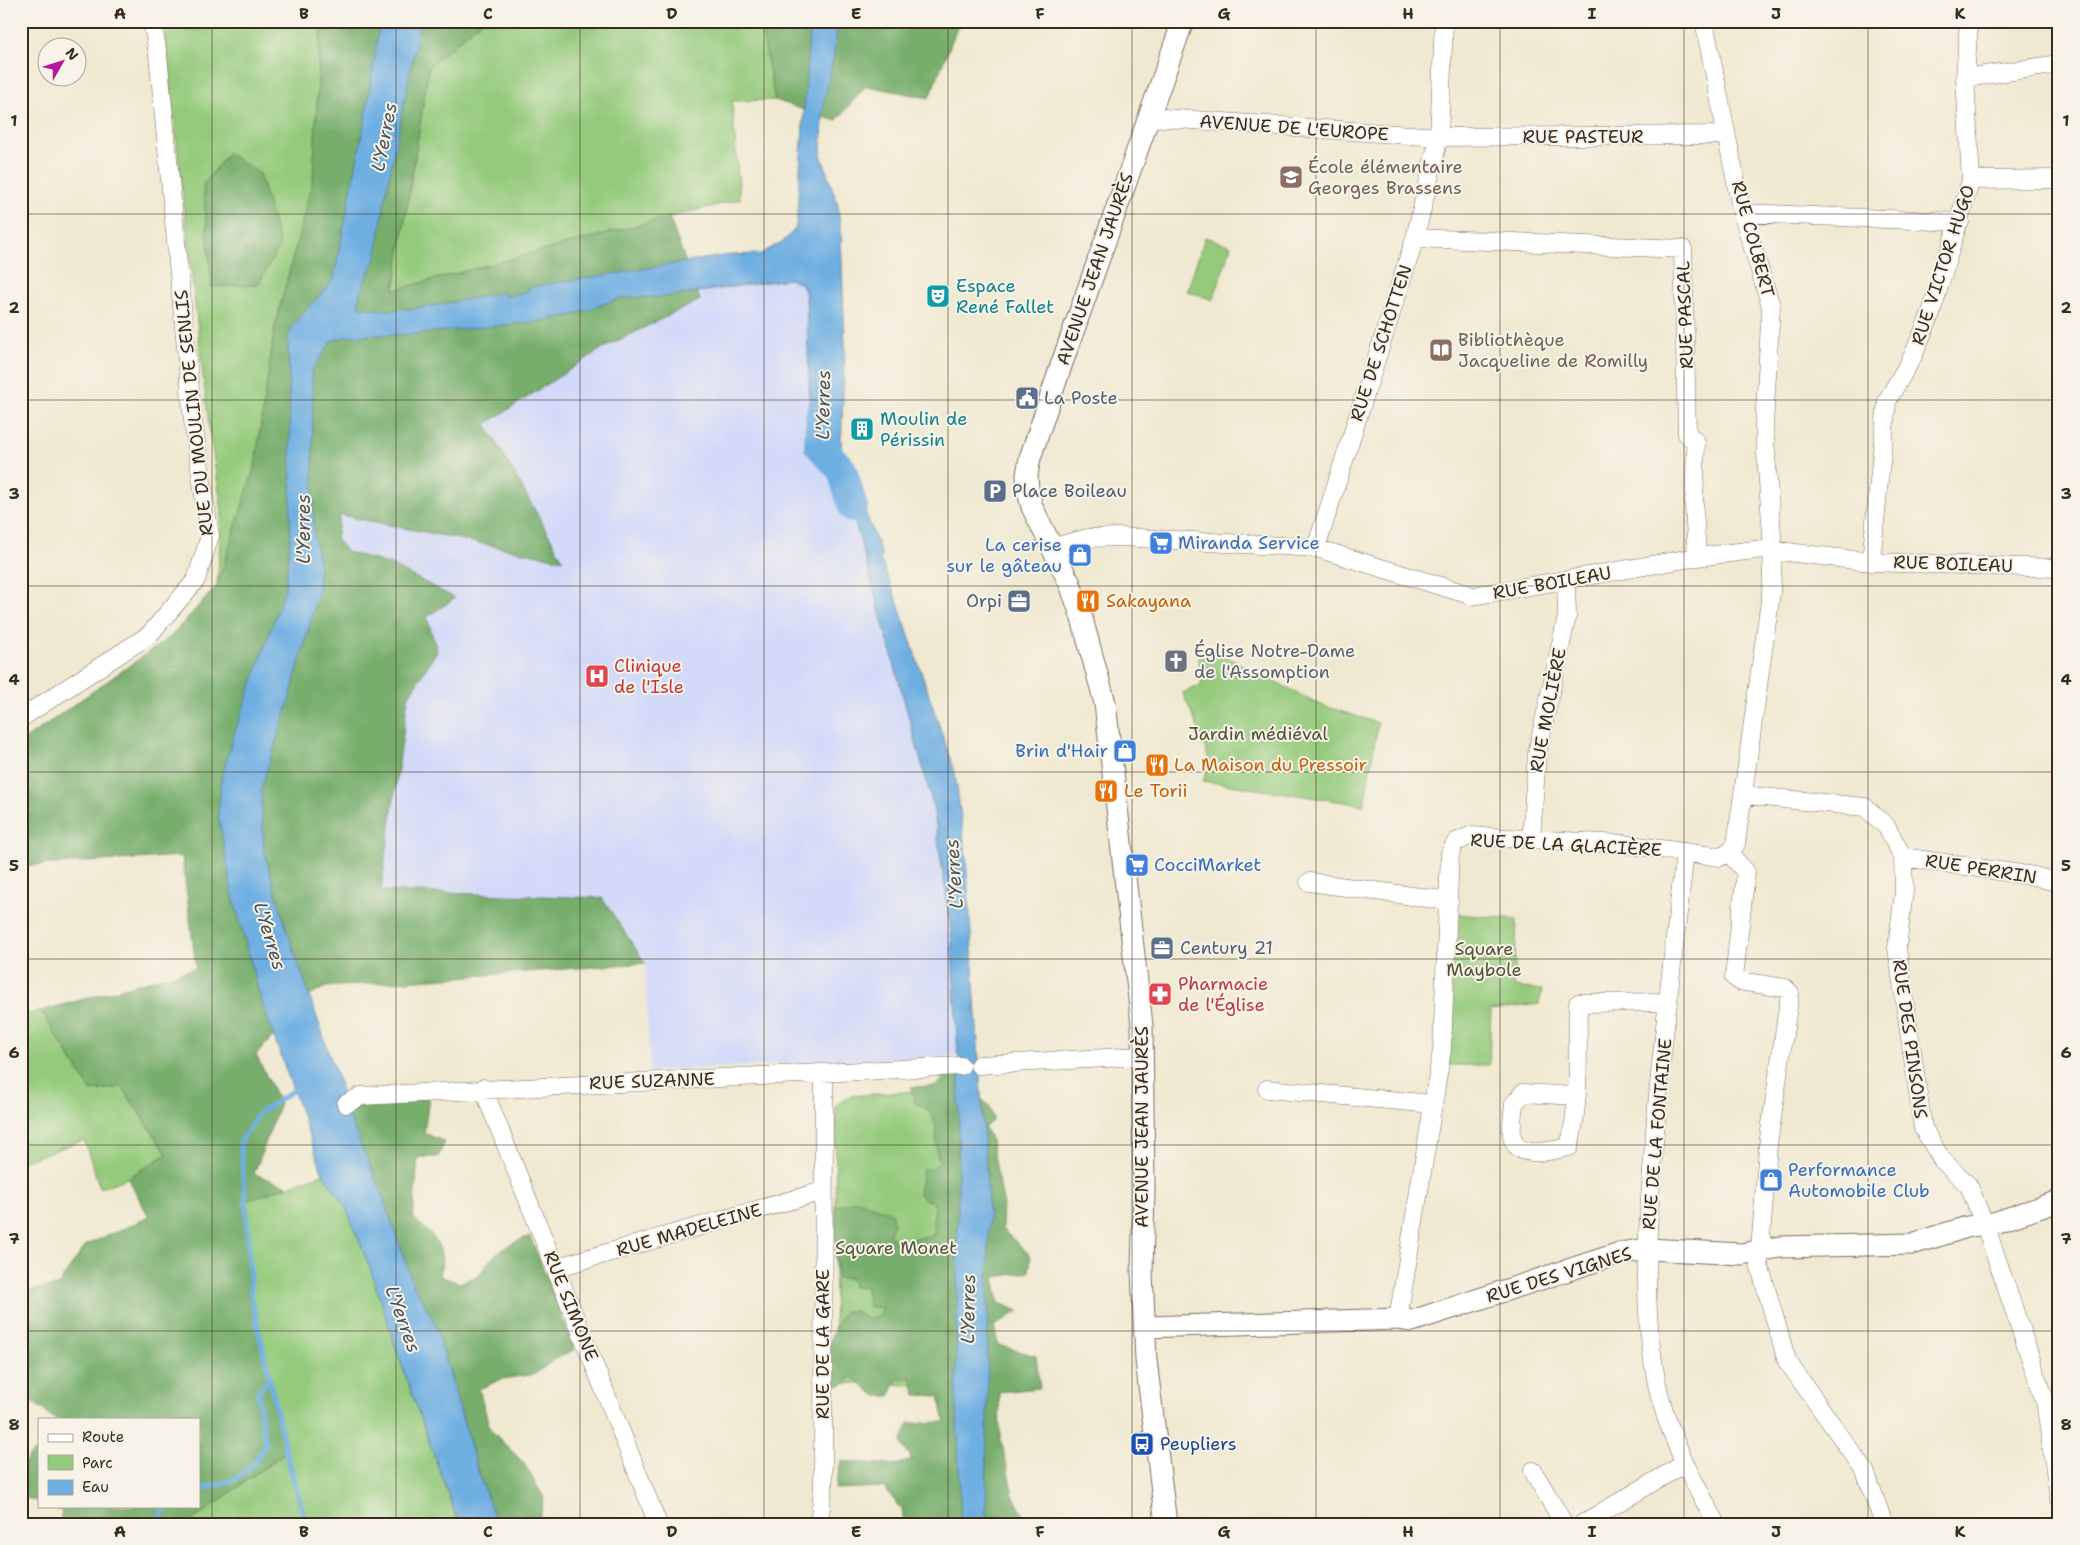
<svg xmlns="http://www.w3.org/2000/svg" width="2080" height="1545" font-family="'Shantell Sans',sans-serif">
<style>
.built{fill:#d2d9f9}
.green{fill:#94ca7c;stroke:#687a4d}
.forest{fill:#77ae6c;stroke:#596c45}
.water{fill:#6eafe2;stroke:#546c80}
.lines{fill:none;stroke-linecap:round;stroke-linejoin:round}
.stream{stroke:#6eafe2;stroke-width:5}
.river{stroke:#6eafe2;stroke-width:30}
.minor-casing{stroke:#7a6d5d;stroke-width:19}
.tertiary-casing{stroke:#7a6d5d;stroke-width:23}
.minor{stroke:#fff;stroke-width:18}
.tertiary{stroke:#fff;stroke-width:21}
.grid{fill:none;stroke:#3b2a1e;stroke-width:1;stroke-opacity:0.55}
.labels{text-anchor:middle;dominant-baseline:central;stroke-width:4;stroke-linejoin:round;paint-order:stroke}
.street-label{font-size:18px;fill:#3b2a1e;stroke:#f7f3e8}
.education-label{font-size:18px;fill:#785e54;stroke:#f7f3e8;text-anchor:start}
.culture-label{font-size:18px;fill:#0d838f;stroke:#f7f3e8;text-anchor:start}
.service-label{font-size:18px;fill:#4e5e75;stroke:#f7f3e8;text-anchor:start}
.shop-label{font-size:18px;fill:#366cbe;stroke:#f7f3e8;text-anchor:start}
.food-label{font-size:18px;fill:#c56008;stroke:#f7f3e8;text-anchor:start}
.worship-label{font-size:18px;fill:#5b616d;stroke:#f7f3e8;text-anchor:start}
.health-label{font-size:18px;fill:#be3a42;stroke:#f7f3e8;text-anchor:start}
.park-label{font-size:18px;fill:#515236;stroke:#f7f3e8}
.transit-label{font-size:18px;fill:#164399;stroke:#f7f3e8;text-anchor:start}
.water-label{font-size:19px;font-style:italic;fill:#4a5259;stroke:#f7f3e8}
.neatline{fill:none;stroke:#3b2a1e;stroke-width:2}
.grid-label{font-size:16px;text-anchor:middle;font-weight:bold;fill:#3b2a1e}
</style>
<rect width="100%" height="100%" fill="#f7f3e8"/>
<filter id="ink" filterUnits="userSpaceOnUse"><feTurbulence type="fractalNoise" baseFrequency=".02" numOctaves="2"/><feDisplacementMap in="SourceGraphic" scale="10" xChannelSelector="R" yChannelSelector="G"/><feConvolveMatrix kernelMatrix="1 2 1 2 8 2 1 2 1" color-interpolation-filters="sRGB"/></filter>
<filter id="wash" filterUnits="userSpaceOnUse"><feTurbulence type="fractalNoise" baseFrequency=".0096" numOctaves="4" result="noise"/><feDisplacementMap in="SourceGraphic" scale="20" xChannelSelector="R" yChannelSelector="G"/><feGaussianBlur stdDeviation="1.12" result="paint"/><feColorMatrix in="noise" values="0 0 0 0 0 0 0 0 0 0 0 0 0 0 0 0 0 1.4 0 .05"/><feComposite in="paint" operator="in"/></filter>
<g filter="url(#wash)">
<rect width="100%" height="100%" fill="#f0e9d1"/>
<path class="built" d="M788 279 802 284 806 295 811 434 814 440 837 457 933 805 951 930 958 1055 650 1071 645 963 311 969 312 370 696 291Z"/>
<path class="green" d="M163 21H321L313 180 275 326 255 466 217 586 222 511 209 428Z
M482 21H760L775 100 732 101 740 199 394 290 429 66Z
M1205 237 1231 246 1213 300 1187 291Z
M1219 653 1321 705 1378 723 1364 805 1203 781 1209 763 1204 742 1183 693 1202 684 1199 657Z
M1456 914 1517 919 1514 987 1542 990 1539 1004 1491 1010 1489 1065H1448Z
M41 1011 91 1091 122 1087 167 1154 128 1178 100 1188 84 1140 21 1162V1015Z
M959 1088 956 1386 834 1383 836 1105 849 1096Z
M323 1174 344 1203 370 1268 405 1375 459 1524H187L286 1452 251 1296 246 1201Z"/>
<path class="forest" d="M321 21H482L429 66 394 290 669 217 700 300 603 348 486 424 563 560 340 515 336 539 347 552 389 564 455 598 427 617 437 651 408 697 381 891 602 898 645 963 326 987 310 996 256 1055 280 1103 254 1174 287 1186 246 1201 251 1296 286 1452 187 1524H59L62 1511 49 1506H199V1419H55L26 1397 21 1354V1292L57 1286 86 1245 149 1217 128 1178 167 1154 122 1087 91 1091 41 1011 196 968 182 856 21 866V742L170 637 217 586 255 466 275 326 313 180Z
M760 21H960L929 98 866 86 836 121 775 100Z
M228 153 259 173 280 245 258 285 212 287 203 185Z
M942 1070H962L976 1094 990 1107 993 1120 984 1128 990 1136 1003 1201 1002 1229 1031 1256 1029 1272 994 1277 999 1303 1019 1311 994 1326 998 1345 1036 1356 1040 1388 999 1392 1000 1435 1013 1495 1028 1524H904L902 1509 883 1487 835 1489 841 1461 894 1465 912 1460 901 1443 909 1423 945 1422 939 1396 916 1395 910 1377 896 1380 890 1396H876L852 1377 842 1385 829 1386 830 1340 844 1311H856L867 1319 879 1316 883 1308 868 1306 866 1288 853 1287 851 1278H837L835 1207 856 1200 891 1213 894 1225 889 1233 900 1248 911 1239 934 1235V1202L926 1200 919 1194 923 1169H932L939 1161C932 1138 945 1113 915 1103L911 1087 936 1086 943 1079Z
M429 1098 424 1133 445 1142 438 1157H418L413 1218C435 1237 446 1245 440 1276L459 1283 480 1275C491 1253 508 1244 530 1236L575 1349 552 1361 535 1374 502 1379 479 1389 490 1429 523 1462 544 1498 540 1516 533 1524H497L478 1472 435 1323 413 1284 381 1192 346 1110 396 1099Z
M39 1449V1502L21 1496C21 1478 20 1458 39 1449Z"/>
<path class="water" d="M380 21H420L386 194 376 258 360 292 359 306C396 318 464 299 503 292L505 297 528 291 530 287 729 255 761 254 785 240 796 228 810 21H838L834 55 824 101 821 154 838 206 841 236 845 346 841 448 882 556 880 559 897 600 955 773 966 856 989 1217 986 1524H961L956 1386 959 1077 962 1074V1062L958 1055 951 930 933 805 837 457 814 447 811 434 806 295 802 284 788 279 664 297 621 298 573 315 534 322 417 334 349 336 332 341 312 370 314 536 319 560 318 594 288 705 261 789 264 851 286 927 338 1079 346 1110 381 1191 413 1284 435 1323 478 1472 497 1524H459L405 1375 370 1268 344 1203 323 1174 261 1000 232 892 218 814 222 777 232 740 285 589 290 538 291 486 288 338 294 323 333 281 365 120Z"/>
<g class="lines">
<path class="stream" d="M297 1088 258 1114 240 1143 246 1201 251 1296 286 1452 306 1524
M199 1490 234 1480 254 1464 265 1443 258 1392 270 1378
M154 1524 163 1512 172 1506"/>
<path class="river" d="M821 413 819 445 842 470 853 507"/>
</g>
</g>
<g filter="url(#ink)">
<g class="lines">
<g class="minor-casing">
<path id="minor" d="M1965 78 2059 64
M1150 117 1439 137 1726 135
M1971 180 2059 179
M1742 213 1960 222
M1415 238 1683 249 1687 434 1696 442 1694 506 1697 557
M1051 548 1088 538 1120 537 1316 548 1473 596 1697 557 1763 549 1871 562 2059 568
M1316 548 1415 238 1439 137 1444 21
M1871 562 1887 401 1913 356 1931 313 1971 180 1965 78 1969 21
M21 718 149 635 196 580 210 536 193 421 158 54 152 21
M1743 795 1865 807 1886 826 1903 857 1904 892 1897 948 1923 1128 1942 1160 1969 1186 1990 1239 2045 1401 2059 1498
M1531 840 1537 754 1567 616 1566 581
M1685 852C1673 958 1659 1065 1652 1171 1646 1247 1642 1322 1660 1397 1672 1442 1694 1483 1717 1524
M1729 853 1746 872 1734 977 1739 981 1785 988 1790 993 1768 1145 1759 1264 1787 1361 1865 1471 1884 1524
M1903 857 2034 876 2059 883
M1309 882 1449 901
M979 1065 1143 1056
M483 1088 658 1524
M1267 1089 1433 1104
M1577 1096 1523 1093 1514 1104C1513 1114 1511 1125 1512 1135 1515 1162 1553 1150 1569 1147 1581 1101 1577 1051 1578 1003L1669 1002
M346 1104 361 1096 961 1066
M555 1268 823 1191
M1398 1319 1442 1050 1450 853 1456 842 1470 836 1623 844 1720 857 1729 853 1736 844 1771 593 1773 549 1764 426 1771 306 1742 213 1704 21
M1533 1471 1564 1524
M819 1524 823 1489 824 1074
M1582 1524 1684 1464"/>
</g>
<g class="tertiary-casing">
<path id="tertiary" d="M1145 1327 1398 1319 1412 1321 1620 1253 1648 1249 1741 1254 1780 1247 1912 1244 1967 1227 1997 1222 2059 1201
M1166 1524 1146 1360 1142 1272 1144 1189 1142 1025 1105 703 1081 615 1070 584 1032 507 1028 491 1027 475 1030 458 1063 360 1183 21"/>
</g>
<use href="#minor" class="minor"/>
<use href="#tertiary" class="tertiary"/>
</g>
</g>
<path class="grid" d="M212 21V1524M396 21V1524M580 21V1524M764 21V1524M948 21V1524M1132 21V1524M1316 21V1524M1500 21V1524M1684 21V1524M1868 21V1524M21 214H2059M21 400H2059M21 586H2059M21 772H2059M21 959H2059M21 1145H2059M21 1331H2059"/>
<defs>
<g id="school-square" transform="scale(1.25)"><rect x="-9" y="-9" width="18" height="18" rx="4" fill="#8d6e63" stroke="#f7f3e8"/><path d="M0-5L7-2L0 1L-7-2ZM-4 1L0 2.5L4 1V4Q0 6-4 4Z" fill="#fff"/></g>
<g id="theatre-square" transform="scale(1.25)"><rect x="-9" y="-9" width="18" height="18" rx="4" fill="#0f9aa8" stroke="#f7f3e8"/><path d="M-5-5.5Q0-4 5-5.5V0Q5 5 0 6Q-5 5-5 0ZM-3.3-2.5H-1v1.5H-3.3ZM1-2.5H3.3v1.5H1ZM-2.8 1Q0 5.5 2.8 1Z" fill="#fff"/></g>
<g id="library-square" transform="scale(1.25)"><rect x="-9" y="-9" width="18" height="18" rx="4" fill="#8d6e63" stroke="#f7f3e8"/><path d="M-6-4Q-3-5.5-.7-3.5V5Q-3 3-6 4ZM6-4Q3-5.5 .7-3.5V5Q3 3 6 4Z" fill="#fff"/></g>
<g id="civic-square" transform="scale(1.25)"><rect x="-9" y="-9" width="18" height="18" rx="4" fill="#5c6f8a" stroke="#f7f3e8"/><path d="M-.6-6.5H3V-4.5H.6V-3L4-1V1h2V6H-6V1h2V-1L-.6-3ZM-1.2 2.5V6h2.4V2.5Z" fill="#fff"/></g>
<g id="building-square" transform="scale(1.25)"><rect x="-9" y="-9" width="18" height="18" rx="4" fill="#0f9aa8" stroke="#f7f3e8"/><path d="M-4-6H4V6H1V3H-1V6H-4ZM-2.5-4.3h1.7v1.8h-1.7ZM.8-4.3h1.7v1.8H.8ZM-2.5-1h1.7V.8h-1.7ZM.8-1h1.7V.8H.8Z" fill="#fff"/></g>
<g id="parking-square" transform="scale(1.25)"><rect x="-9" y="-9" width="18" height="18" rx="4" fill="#5c6f8a" stroke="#f7f3e8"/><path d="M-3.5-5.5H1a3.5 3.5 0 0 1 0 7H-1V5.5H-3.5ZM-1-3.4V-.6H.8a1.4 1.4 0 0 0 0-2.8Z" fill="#fff"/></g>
<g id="supermarket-square" transform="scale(1.25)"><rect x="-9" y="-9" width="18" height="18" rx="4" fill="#3f7fe0" stroke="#f7f3e8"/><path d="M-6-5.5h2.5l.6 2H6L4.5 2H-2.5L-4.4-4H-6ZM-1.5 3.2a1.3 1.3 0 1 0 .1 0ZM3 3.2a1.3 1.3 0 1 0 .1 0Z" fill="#fff"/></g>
<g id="shop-square" transform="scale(1.25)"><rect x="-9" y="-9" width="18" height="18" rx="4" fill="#3f7fe0" stroke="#f7f3e8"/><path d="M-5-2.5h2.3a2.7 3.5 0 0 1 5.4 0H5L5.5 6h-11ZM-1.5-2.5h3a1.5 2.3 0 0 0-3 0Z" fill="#fff"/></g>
<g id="office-square" transform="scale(1.25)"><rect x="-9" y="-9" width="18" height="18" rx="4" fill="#5c6f8a" stroke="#f7f3e8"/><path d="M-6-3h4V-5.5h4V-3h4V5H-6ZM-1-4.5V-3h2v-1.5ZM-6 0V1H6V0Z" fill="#fff"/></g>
<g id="restaurant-square" transform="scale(1.25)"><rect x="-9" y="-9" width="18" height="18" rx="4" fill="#e8710a" stroke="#f7f3e8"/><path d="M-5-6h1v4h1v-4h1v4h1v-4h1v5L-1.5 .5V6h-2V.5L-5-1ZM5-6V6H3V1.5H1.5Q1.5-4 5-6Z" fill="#fff"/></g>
<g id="church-square" transform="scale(1.25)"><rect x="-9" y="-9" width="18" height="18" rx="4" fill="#6b7280" stroke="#f7f3e8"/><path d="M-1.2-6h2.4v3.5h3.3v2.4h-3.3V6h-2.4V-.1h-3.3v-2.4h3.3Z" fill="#fff"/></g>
<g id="hospital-square" transform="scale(1.25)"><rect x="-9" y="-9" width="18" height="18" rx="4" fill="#e0444e" stroke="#f7f3e8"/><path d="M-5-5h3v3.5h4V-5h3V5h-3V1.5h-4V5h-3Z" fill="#fff"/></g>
<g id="pharmacy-square" transform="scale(1.25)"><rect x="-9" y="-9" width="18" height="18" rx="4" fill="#e0444e" stroke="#f7f3e8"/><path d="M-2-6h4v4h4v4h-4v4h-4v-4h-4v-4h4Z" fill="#fff"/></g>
<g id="bus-square" transform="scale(1.25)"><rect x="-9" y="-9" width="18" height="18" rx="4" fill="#1a4fb4" stroke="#f7f3e8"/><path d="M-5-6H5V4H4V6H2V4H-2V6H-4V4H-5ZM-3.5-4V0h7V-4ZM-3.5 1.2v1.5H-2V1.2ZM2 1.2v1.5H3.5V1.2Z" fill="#fff"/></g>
</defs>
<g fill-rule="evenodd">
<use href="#school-square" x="1291" y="177"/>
<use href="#theatre-square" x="938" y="296"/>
<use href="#library-square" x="1441" y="350"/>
<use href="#civic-square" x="1027" y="398"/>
<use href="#building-square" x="862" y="429"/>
<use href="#parking-square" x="995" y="491"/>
<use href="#supermarket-square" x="1161" y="543"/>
<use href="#shop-square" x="1080" y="555"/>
<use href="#office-square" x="1019" y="601"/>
<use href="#restaurant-square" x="1088" y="601"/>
<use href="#church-square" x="1176" y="661"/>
<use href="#hospital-square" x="597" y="676"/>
<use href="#shop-square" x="1125" y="751"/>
<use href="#restaurant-square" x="1157" y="765"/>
<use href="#restaurant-square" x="1106" y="791"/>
<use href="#supermarket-square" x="1137" y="865"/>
<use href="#office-square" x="1162" y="948"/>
<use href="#pharmacy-square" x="1160" y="994"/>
<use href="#shop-square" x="1771" y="1180"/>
<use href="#bus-square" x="1142" y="1444"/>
</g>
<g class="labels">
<g class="street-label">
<text transform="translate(1294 128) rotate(4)">AVENUE DE L'EUROPE</text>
<text x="1583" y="137">RUE PASTEUR</text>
<text transform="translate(1753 239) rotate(75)">RUE COLBERT</text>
<text transform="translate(1943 265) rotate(-72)">RUE VICTOR HUGO</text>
<text transform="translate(1095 269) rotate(-71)">AVENUE JEAN JAURÈS</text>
<text transform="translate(1685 315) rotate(-92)">RUE PASCAL</text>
<text transform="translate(1381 343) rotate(-72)">RUE DE SCHOTTEN</text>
<text transform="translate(194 413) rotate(-96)">RUE DU MOULIN DE SENLIS</text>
<text transform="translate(1953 564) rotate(2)">RUE BOILEAU</text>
<text transform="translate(1552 583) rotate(-10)">RUE BOILEAU</text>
<text transform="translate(1548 710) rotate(-79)">RUE MOLIÈRE</text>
<text transform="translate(1566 845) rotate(3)">RUE DE LA GLACIÈRE</text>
<text transform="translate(1981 869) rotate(9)">RUE PERRIN</text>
<text transform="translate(1910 1039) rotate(82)">RUE DES PINSONS</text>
<text transform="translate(652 1081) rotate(-2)">RUE SUZANNE</text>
<text transform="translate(1142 1127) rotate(-90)">AVENUE JEAN JAURÈS</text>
<text transform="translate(1657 1134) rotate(-85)">RUE DE LA FONTAINE</text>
<text transform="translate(689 1230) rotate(-16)">RUE MADELEINE</text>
<text transform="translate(1559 1275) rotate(-17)">RUE DES VIGNES</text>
<text transform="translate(571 1306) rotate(68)">RUE SIMONE</text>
<text transform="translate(823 1344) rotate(-90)">RUE DE LA GARE</text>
</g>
<g class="education-label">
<text x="1308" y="167">École élémentaire<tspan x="1308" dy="21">Georges Brassens</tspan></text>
<text x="1458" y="340">Bibliothèque<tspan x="1458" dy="21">Jacqueline de Romilly</tspan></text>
</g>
<g class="culture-label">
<text x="956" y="286">Espace<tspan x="956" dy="21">René Fallet</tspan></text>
<text x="880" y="419">Moulin de<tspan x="880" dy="21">Périssin</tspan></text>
</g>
<g class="service-label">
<text x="1044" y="398">La Poste</text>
<text x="1012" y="491">Place Boileau</text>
<text x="1002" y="601" text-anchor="end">Orpi</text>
<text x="1180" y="948">Century 21</text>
</g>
<g class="shop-label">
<text x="1178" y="543">Miranda Service</text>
<text x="1062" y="545" text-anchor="end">La cerise<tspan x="1062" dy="21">sur le gâteau</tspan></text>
<text x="1108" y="751" text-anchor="end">Brin d'Hair</text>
<text x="1154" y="865">CocciMarket</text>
<text x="1788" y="1170">Performance<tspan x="1788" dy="21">Automobile Club</tspan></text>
</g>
<g class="food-label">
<text x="1106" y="601">Sakayana</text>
<text x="1174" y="765">La Maison du Pressoir</text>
<text x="1124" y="791">Le Torii</text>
</g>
<g class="worship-label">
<text x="1194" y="651">Église Notre-Dame<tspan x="1194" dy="21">de l'Assomption</tspan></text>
</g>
<g class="health-label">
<text x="614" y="666">Clinique<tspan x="614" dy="21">de l'Isle</tspan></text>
<text x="1178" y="984">Pharmacie<tspan x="1178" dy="21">de l'Église</tspan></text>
</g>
<g class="park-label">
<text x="1258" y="734">Jardin médiéval</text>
<text x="1484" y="949">Square<tspan x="1484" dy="21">Maybole</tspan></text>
<text x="896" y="1248">Square Monet</text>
</g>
<g class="transit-label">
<text x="1160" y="1444">Peupliers</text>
</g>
<g class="water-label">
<text transform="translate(384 137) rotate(-79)">L'Yerres</text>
<text transform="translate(823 405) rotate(-89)">L'Yerres</text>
<text transform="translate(303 529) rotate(-90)">L'Yerres</text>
<text transform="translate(954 874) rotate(-94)">L'Yerres</text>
<text transform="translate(270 936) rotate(73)">L'Yerres</text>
<text transform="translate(968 1309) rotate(-89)">L'Yerres</text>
<text transform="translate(403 1319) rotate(70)">L'Yerres</text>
</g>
</g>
<rect width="2080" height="1545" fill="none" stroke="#f7f3e8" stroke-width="55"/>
<rect x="38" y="1418" width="162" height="90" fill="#f7f3e8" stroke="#aca397"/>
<rect x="48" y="1434" width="25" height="8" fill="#ffffff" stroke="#aca397"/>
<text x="82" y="1442" font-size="15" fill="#3b2a1e">Route</text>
<rect x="48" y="1455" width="25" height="15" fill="#94ca7c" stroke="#aca397"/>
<text x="82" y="1468" font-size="15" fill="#3b2a1e">Parc</text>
<rect x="48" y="1480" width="25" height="15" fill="#6eafe2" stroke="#aca397"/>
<text x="82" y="1492" font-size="15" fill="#3b2a1e">Eau</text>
<g transform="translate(62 62) rotate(51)"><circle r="24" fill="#f7f3e8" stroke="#aca397"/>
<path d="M0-4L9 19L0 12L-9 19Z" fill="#b5179e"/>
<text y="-8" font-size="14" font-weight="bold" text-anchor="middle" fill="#3b2a1e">N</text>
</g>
<rect x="28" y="28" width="2024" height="1490" class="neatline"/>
<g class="grid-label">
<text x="120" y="19">A</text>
<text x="304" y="19">B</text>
<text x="488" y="19">C</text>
<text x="672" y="19">D</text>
<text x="856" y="19">E</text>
<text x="1040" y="19">F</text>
<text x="1224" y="19">G</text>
<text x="1408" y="19">H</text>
<text x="1592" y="19">I</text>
<text x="1776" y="19">J</text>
<text x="1960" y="19">K</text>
<text x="14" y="126">1</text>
<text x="2066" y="126">1</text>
<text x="14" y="313">2</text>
<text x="2066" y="313">2</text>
<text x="14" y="499">3</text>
<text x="2066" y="499">3</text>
<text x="14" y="685">4</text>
<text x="2066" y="685">4</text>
<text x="14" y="871">5</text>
<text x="2066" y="871">5</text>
<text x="14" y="1058">6</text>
<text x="2066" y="1058">6</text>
<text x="14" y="1244">7</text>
<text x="2066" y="1244">7</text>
<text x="14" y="1430">8</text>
<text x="2066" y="1430">8</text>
<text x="120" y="1537">A</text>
<text x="304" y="1537">B</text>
<text x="488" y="1537">C</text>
<text x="672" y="1537">D</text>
<text x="856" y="1537">E</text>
<text x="1040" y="1537">F</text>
<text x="1224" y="1537">G</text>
<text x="1408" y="1537">H</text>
<text x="1592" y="1537">I</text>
<text x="1776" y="1537">J</text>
<text x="1960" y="1537">K</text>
</g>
</svg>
